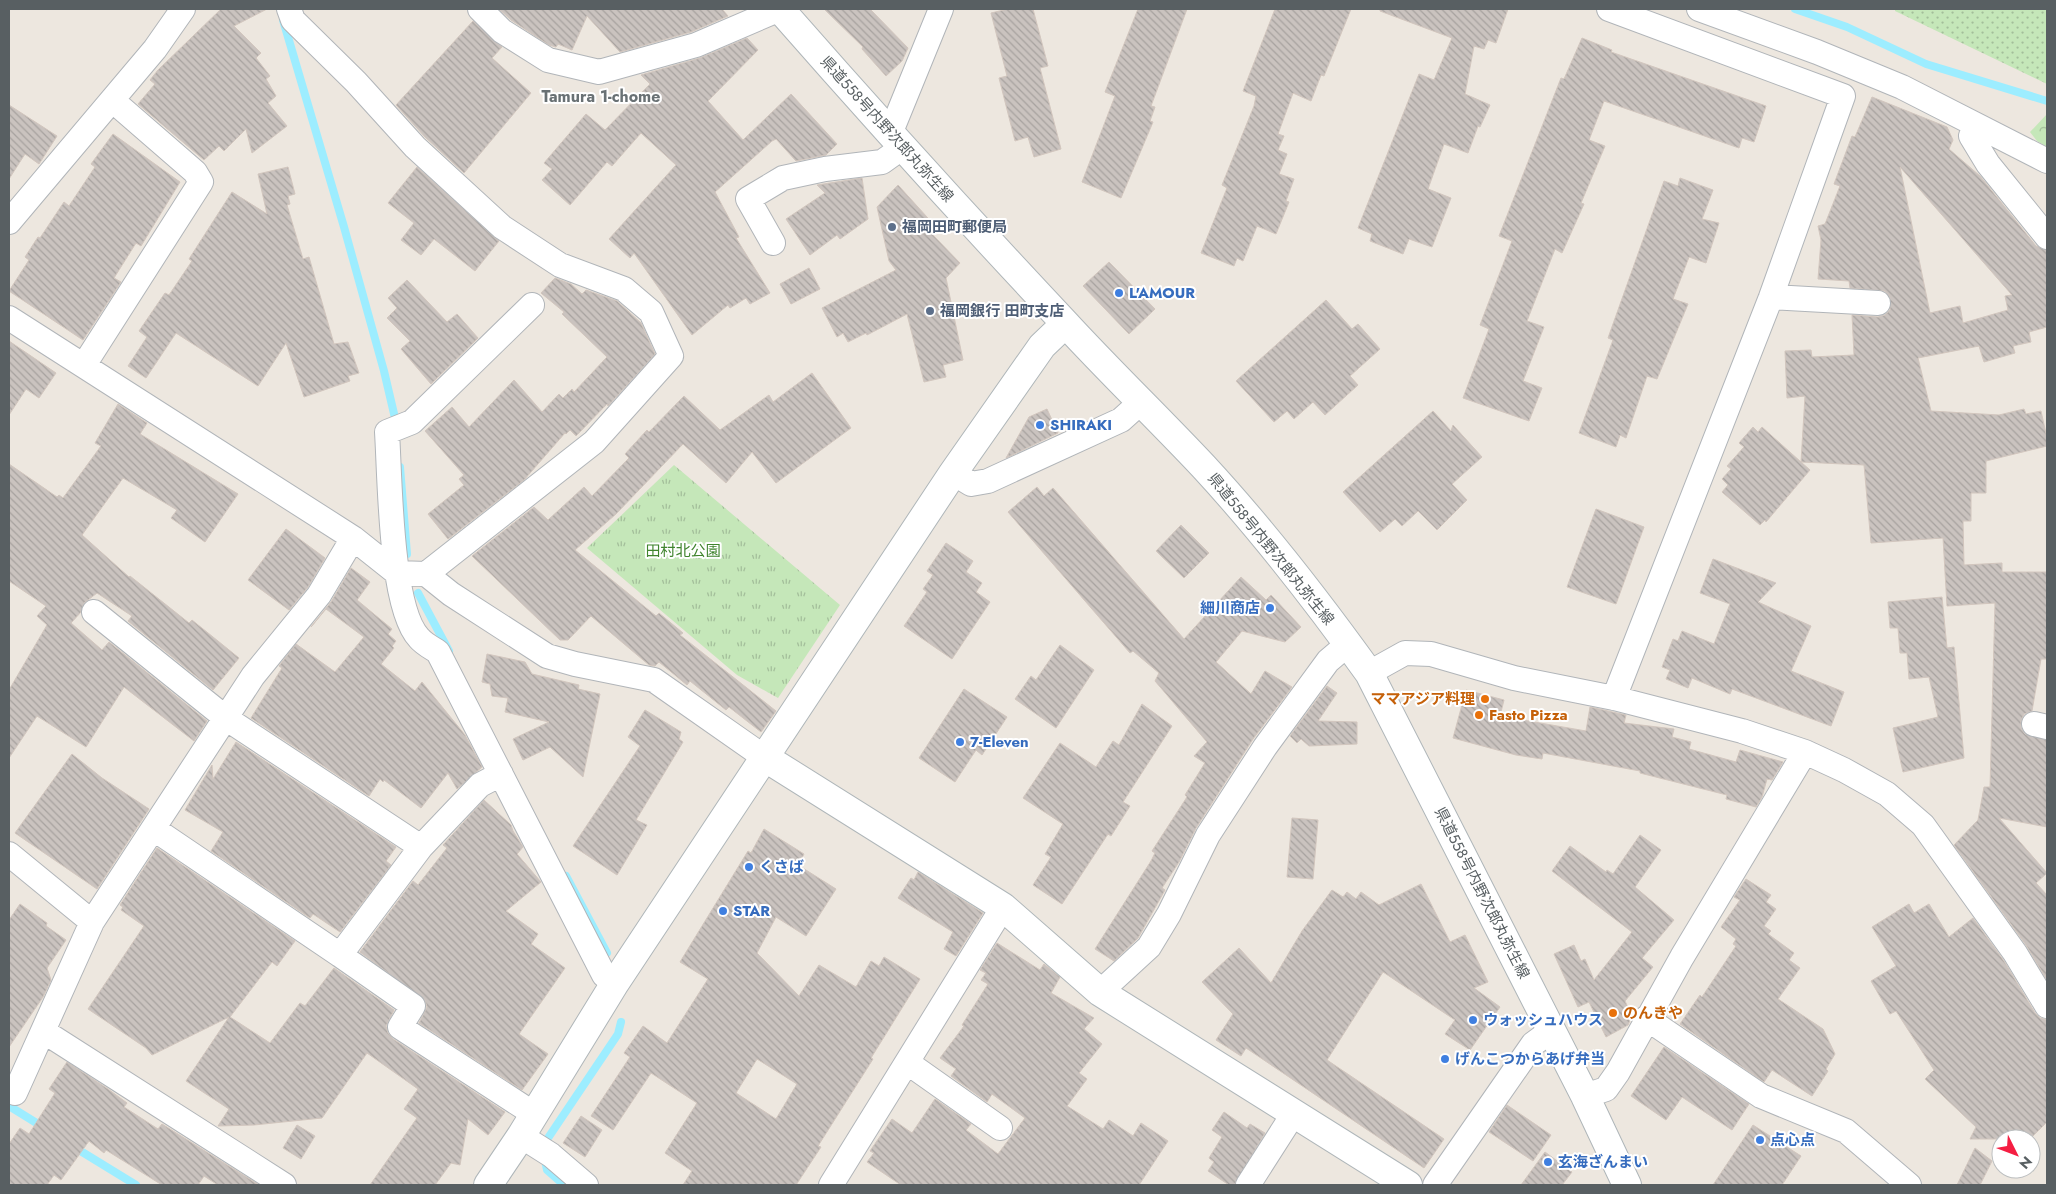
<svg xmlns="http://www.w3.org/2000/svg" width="2056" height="1194" font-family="Jost,'Noto Sans JP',sans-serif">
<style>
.grass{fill:url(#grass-dots)}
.forest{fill:url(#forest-crowns)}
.park{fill:url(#park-tufts)}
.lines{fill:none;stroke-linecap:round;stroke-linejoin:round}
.stream{stroke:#9dedff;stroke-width:8}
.building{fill:url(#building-back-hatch);stroke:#d2c6be;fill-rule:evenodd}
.street-casing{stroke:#b1b5b9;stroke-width:26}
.secondary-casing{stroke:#afb6b9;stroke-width:30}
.street{stroke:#fff;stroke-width:24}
.secondary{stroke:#fff;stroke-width:28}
.service-dot{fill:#5c6f8a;stroke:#fff;stroke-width:2}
.shop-dot{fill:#3f7fe0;stroke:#fff;stroke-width:2}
.food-dot{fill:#e8710a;stroke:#fff;stroke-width:2}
.labels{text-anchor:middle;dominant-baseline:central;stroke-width:4;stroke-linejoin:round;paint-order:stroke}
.street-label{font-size:15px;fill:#585f62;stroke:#fff}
.service-label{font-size:15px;font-weight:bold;fill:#4e5e75;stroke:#fff;text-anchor:start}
.shop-label{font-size:15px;font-weight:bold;fill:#366cbe;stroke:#fff;text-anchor:start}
.park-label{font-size:15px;fill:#40842e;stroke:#fff}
.food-label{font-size:15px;font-weight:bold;fill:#c56008;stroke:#fff;text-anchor:start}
.neighbourhood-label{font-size:16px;font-weight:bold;fill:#697174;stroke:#fff}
</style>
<defs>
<pattern id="grass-dots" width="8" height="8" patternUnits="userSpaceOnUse" patternTransform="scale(1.25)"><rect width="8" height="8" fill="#c5e7b9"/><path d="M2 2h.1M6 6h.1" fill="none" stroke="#a3be9a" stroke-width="1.8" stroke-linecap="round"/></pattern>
<pattern id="forest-crowns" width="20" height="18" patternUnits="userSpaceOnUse" patternTransform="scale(1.25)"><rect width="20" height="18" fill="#c5e7b9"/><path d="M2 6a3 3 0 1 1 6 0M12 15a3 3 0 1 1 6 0" fill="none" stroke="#a3be9a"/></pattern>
<pattern id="park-tufts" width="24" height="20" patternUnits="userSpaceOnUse" patternTransform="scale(1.25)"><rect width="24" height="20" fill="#c5e7b9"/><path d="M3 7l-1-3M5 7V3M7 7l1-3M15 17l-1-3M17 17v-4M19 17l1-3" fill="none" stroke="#a3be9a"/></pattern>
<pattern id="building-back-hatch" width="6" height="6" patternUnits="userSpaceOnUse" patternTransform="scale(1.25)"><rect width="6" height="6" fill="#cac3bf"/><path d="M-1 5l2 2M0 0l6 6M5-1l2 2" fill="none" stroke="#a7a29f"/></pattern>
</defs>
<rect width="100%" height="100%" fill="#ede7df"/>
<path class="grass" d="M1895 9H2047V84L1895 11Z"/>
<path class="forest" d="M2047 114V147L2037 141 2030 132Z"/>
<path class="park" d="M674 465 840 605 778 698 737 675 587 548Z"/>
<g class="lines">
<path class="stream" d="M1795 9 1847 27 1926 64 2047 101
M283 20 344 227 384 371 395 418
M400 467 407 554
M418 593 449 651
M566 876 607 953
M9 1106 43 1127
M546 1141 618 1034 621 1022
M74 1147 136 1185
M545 1160 547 1170 564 1185"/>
</g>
<path class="building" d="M221 9H267L234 26 261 53 256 58 270 76 266 79 276 96 268 103 287 126 252 153 246 129 224 151 219 146 204 160 138 104 155 84 150 80 158 70Z
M499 9H722L728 16 691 32 620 52 587 16 572 50 558 44 556 47 549 45 511 20Z
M824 9H870L908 48 902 61 886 76 862 49 863 47Z
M1008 9H1033L1048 66 1040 68 1061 149 1034 157 1028 137 1015 141 999 78 1007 76 991 13Z
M1138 9H1187L1151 106 1155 107 1150 121 1153 122 1121 198 1082 182 1115 96 1105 92Z
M1275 9H1351L1324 76 1321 75 1311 101 1293 93 1278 134 1284 136 1278 150 1287 154 1279 174 1294 179 1286 201 1289 202 1276 234 1257 226 1243 261 1237 258 1234 266 1201 253 1227 188 1222 185 1254 106 1256 96 1243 91Z
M1380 9H1508L1496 43 1488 40 1484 49 1474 46 1465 94 1490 105 1480 127 1478 126 1468 153 1444 144 1428 189 1451 198 1432 247 1409 239 1403 254 1370 241 1372 234 1358 228 1419 74 1434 80 1452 38 1380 11Z
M473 21 502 47 492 58 531 93 464 173 425 137 396 105Z
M747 38 758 50 708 101 743 140 791 94 837 144 826 155 796 161 776 139 772 141 715 192 739 237 736 238 770 293 750 304 746 298 730 308 728 305 692 335 634 253 630 258 609 239 676 165 641 133 612 166 607 162 570 205 542 180 552 169 544 163 586 114 605 130 650 84 641 75 700 58Z
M1582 38 1612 50 1611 52 1766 106 1754 142 1742 138 1739 148 1604 101 1589 140 1605 146 1581 203 1584 204 1562 253 1555 249 1527 321 1544 327 1523 381 1542 388 1529 421 1463 398 1489 329 1480 325 1512 241 1499 236 1561 78 1564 79Z
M1872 97 1947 127 1953 140 1949 149 1980 176 2036 246 2047 250V327L2029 332 2031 342 2013 346 2015 353 1984 362 1979 346 1918 358 1931 411 1999 415 2024 409 2026 414 2041 411 2047 438V446L1986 461V493H1971V521H1963L1964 565 2002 563V572H2047V659H2041L2032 711 2024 714 2021 721V728L2025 734 2047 740V827L1999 818 2047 873 2036 883 2047 895V980L2026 945 1954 845 1978 820 1984 787H1990L1995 603 1947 606 1943 538 1871 543 1864 465 1801 462 1810 470 1766 522 1765 520 1760 525 1722 492 1728 485 1722 479 1731 469 1727 466 1744 447 1739 443 1753 427 1758 432 1762 427 1801 462 1805 396 1787 398 1785 351 1811 350 1812 357 1854 355 1852 315 1878 317 1885 315 1890 310V297L1885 291 1850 288 1849 281 1818 279 1821 240 1818 226 1825 224 1840 186 1834 184 1852 136 1855 137ZM1900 167 2012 295 2005 296 2008 310 1963 323 1960 306 1930 313Z
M9 105 57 136 39 164 25 154 9 179Z
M113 134 180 182 141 246 136 243 114 278 121 282 83 340 9 291 29 260 25 257 38 237 40 238 64 202 69 206 95 167 91 164Z
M288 167 295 194 288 196 290 204 287 205 303 259 309 257 334 344 348 342 359 373 348 376 350 381 304 397 286 343 258 386 176 333 146 378 128 366 147 337 139 331 165 293 169 295 192 261 189 259 232 192 267 214 258 174Z
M417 167 499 241 475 271 434 239 421 255 401 240 414 223 388 203Z
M862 178 868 219 840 239 837 235 810 255 786 219 825 193 817 185Z
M1680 178 1713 190 1702 219 1719 223 1706 263 1689 257 1673 299 1688 304 1657 379 1647 376 1626 438 1620 435 1616 447 1579 433 1613 340 1608 338 1664 181 1678 186Z
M898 185 936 227 931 233 960 263 946 278 963 360 943 365 946 377 924 382 907 314 867 335 866 333 848 342 843 333 837 337 822 308 896 270 889 261 877 207Z
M1109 262 1155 309 1129 334 1083 286Z
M809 268 820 289 791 304 780 284Z
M555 278 571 284 582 294 586 290 617 301 641 323 655 354 608 406 607 404 576 436 570 430 566 434 565 433 524 480 448 539 428 514 464 485 459 479 464 475 425 431 452 407 469 427 514 380 542 412 559 394 563 398 572 389 574 392 607 357 562 314 564 312 541 293Z
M407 280 447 322 457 314 478 338 431 384 401 349 410 341 387 318 397 308 388 298Z
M1326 300 1352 329 1358 324 1380 349 1350 376 1358 385 1325 415 1313 402 1294 419 1287 411 1274 422 1236 381Z
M9 341 56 373 39 398 26 389 9 415Z
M812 373 851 428 776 483 752 452 726 483 683 444 616 514 575 550 656 616 659 613 683 633 680 635 776 711 761 732 729 707 726 710 690 681 687 685 659 662 655 666 649 665 591 616 568 640H560L472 556 534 507 548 520 584 487 592 496 629 458 625 454 647 430 649 432 684 396 720 430 769 395 773 402Z
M118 404 147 423 140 434 238 494 205 542 171 518 177 510 123 478 82 535 129 577 130 576 189 623 192 620 239 658 213 690 128 621 132 616 97 593 84 603 81 612 71 623 102 650 109 642 207 721 194 741 124 687 86 747 37 716 9 758V690L47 625 37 616 46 606 9 581V464L57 497 59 495 63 498 101 446 95 443Z
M1047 409 1058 433 1006 458 1029 417Z
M1433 411 1451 431 1453 425 1482 457 1452 484 1467 500 1437 530 1418 511 1402 526 1395 519 1380 532 1343 492Z
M1037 487 1044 496 1053 488 1184 639 1241 577 1266 600 1271 595 1301 627 1285 642 1242 631 1216 662 1251 694 1265 671 1292 687 1253 739 1196 828 1179 862 1162 888 1165 890 1138 938 1114 961 1095 949 1151 861 1155 853 1152 851 1187 797 1185 795 1205 763 1194 756 1207 742 1155 681 1159 673 1133 651 1130 653 1008 512Z
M1596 509 1644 527 1616 604 1567 587Z
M1181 525 1209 553 1184 578 1156 551Z
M286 529 325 558 308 587 289 610 248 580Z
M946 543 973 561 966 572 982 583 976 592 990 602 952 659 904 626 927 592 923 589 933 575 927 571Z
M1713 559 1776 583 1758 602 1811 626 1791 671 1844 692 1831 726 1732 689 1730 694 1692 678 1688 688 1666 679 1670 670 1662 667 1673 639 1678 641 1682 631 1714 644 1730 604 1700 593Z
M351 568 370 582 357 600 392 629 388 634 396 641 392 646 394 648 381 664 415 691 422 682 465 735 482 767 457 789 448 773 421 808 384 780 383 782 380 779 369 796 251 718 282 668 279 666 296 644 335 672 364 637 326 609 311 627 331 602Z
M1942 597 1947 648 1954 647 1964 758 1903 772 1893 728 1938 717 1929 677 1909 679 1907 653H1900L1898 628H1890L1888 602Z
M1060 645 1094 670 1056 728 1015 699 1031 676 1036 680Z
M487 654 525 662 532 674 579 685 578 689 600 694 583 777 550 747 523 760 513 739 549 722 505 712 508 698 492 696 490 684 482 682Z
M1327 686 1337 693 1318 721 1357 722V744L1309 746 1301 739 1297 743 1290 736Z
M964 689 1007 717 982 755 976 750 955 782 919 758Z
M1466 690 1504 700 1500 716 1586 731 1590 707 1626 715 1624 723 1674 729 1672 737 1691 742 1689 749 1736 762 1740 750 1783 762 1772 780 1767 779 1762 797 1756 807 1726 799 1727 795 1640 773V771L1543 753 1542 759 1516 755 1453 738Z
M1142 704 1172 726 1123 802 1130 806 1111 836 1108 834 1062 904 1033 885 1051 857 1045 854 1063 824 1023 798 1060 743 1096 767 1113 741 1119 745Z
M645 710 681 732 679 739 683 742 636 820 647 825 617 875 573 846 640 746 628 737Z
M236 742 396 847 386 861 391 865 340 932 313 914 310 918 211 851 223 832 185 810 212 765 213 779Z
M72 754 102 778 149 809 97 889 15 833Z
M484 800 511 825 513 831 523 847 517 854 541 882 506 911 538 934 531 944 565 968 519 1034 548 1054 522 1090 419 1023 427 1007 425 1000 360 952 413 881 418 885 447 848 443 845Z
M1292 818 1318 820 1313 879 1287 877Z
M764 829 804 854 798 865 836 889 806 936 776 917 757 953 799 996 819 965 856 987 871 961 879 966 884 957 920 979 871 1058 873 1059 818 1146 821 1147 796 1185H683L692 1171 665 1153 697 1103 651 1073 613 1130 591 1116 630 1057 624 1053 643 1026 667 1043 708 979 680 962 748 851 751 853ZM757 1059 797 1084 776 1119 736 1093Z
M1640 835 1661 850 1635 887 1674 920 1642 958 1653 967 1625 1001 1632 1016 1628 1025 1606 1037 1589 1002 1578 1007 1554 954 1574 945 1581 961 1585 959 1594 980 1632 932 1552 871 1570 846 1606 872 1607 870 1613 874Z
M157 848 295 941 277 966 272 962 230 1017 270 1043 300 1003 305 1006 334 968 394 1010 386 1026 388 1033 393 1039 505 1112 488 1135 468 1119 460 1165 451 1163 435 1185H370L417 1118 404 1109 418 1089 367 1053 322 1118 254 1125 218 1126 229 1109 186 1081 229 1017 152 1055 146 1048 88 1009 144 926 121 910 123 907 120 905Z
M918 872 983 913 956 956 944 949 953 932 898 898 911 878 914 880Z
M1746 879 1771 895 1766 902 1776 909 1764 926 1771 931 1768 934 1794 953 1789 960 1800 968 1778 999 1823 1029 1835 1054 1826 1069 1828 1071 1812 1096 1772 1070 1764 1082 1680 1024 1700 995 1702 997 1736 946 1733 944 1736 939 1721 927 1740 900 1734 897Z
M1421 884 1450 942 1465 935 1488 982 1474 988 1500 1007 1470 1050 1445 1034 1455 1020 1383 972 1327 1060 1444 1139 1424 1168 1246 1048 1241 1056 1216 1040 1233 1014 1202 982 1239 948 1271 983 1302 931 1332 890 1343 897 1347 892 1356 899 1361 892 1379 905Z
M20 904 47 923 46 926 66 940 47 968 51 980 43 997 9 1047V920Z
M1909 904 1914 913 1929 904 1949 937 1973 918 2004 961 2035 1013 2040 1018 2047 1020V1122L2030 1139H1970L1976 1127 1925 1079 1934 1070 1896 1011 1890 1014 1871 981 1896 966 1872 927Z
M997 943 1040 970 1044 964 1060 977 1051 993 1094 1018 1084 1029 1102 1044 1079 1073 1087 1079 1067 1106 1103 1129 1109 1120 1133 1136 1141 1123 1168 1141 1139 1185H901L867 1162 874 1153 870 1151 892 1119 912 1133 935 1099 971 1124 966 1130 998 1154 1025 1118 992 1094 987 1102 951 1076 956 1069 940 1058 964 1026 962 1025 988 984 981 980 986 973 980 970Z
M1664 1047 1749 1104 1732 1130 1682 1097 1666 1120 1631 1096Z
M67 1062 108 1089 127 1103 124 1107 158 1129 162 1124 259 1185H218L204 1176 198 1185H162L106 1150 104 1153 89 1141 61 1180 54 1175 47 1185H9V1144L20 1128 29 1134 55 1093 49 1089Z
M1507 1105 1551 1135 1533 1161 1489 1132Z
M1224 1112 1247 1128 1250 1124 1265 1133 1234 1185H1229L1208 1171 1214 1162 1209 1158 1222 1137 1212 1130Z
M581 1116 602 1130 585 1157 563 1143Z
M297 1125 315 1136 301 1159 283 1148Z
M1753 1125 1801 1156 1782 1185H1713Z
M1975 1148 1992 1161 1980 1185H1957Z
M1545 1152 1572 1172 1562 1185H1521Z"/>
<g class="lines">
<g class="street-casing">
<path id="street" d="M289 9 293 20 356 82 415 147 502 227 560 265 624 289 651 312 671 356 594 442 426 574
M480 9 502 31 548 60 599 72 696 45 780 9
M1609 9 1843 96 1771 297 1614 698
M1699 9 1817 52 1902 87 2047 161
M1975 126 1971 136 1988 164 2047 237
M890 134 941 9
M9 222 155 49 183 9
M773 243 748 199 783 178 825 169 882 162 903 147
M1771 297 1878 303
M532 305 412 422 387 432C390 477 390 608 419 638 424 644 432 648 438 652L604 975 615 983
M9 318 353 538 397 573 426 574 451 594 547 656 575 664 654 680 764 757
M84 365 201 182 195 172 112 100
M953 473 971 484 988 481 1121 420 1141 402
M94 612 227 719 421 847
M1369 673 1405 653 1431 654 1514 678 1614 698 1742 731 1805 752 1844 770 1887 794 1923 825 2015 953 2047 1006
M2034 724 2047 727
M501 774 480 785 421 847 340 955 413 1006 400 1027 534 1114
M154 829 340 955
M9 854 92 922
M1100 992 1149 947 1169 914 1208 835 1265 747 1328 661 1348 644
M1646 1018 1761 1096 1846 1131 1909 1185
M43 1031 284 1185
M908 1063 1000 1128
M15 1093 92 922 253 676 319 595 353 538
M1585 1096 1606 1089 1618 1072 1682 957 1805 752
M521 1136 551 1155 586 1185
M831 1185 1003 907
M1248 1185 1294 1113
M1435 1185 1533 1044 1552 1030"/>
</g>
<g class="secondary-casing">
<path id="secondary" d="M780 9C873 115 968 220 1065 323 1110 372 1158 418 1204 467 1264 532 1318 602 1369 673L1585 1096 1627 1185
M764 757 1003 907 1100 992 1408 1185
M488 1185 521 1136 615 983 953 473 1042 346 1065 324"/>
</g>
<use href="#street" class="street"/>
<use href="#secondary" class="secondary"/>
</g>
<g class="service-dot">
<circle cx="892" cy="227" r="5"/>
<circle cx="930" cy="311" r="5"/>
</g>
<g class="shop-dot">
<circle cx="1119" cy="293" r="5"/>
<circle cx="1040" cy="425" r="5"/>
<circle cx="1270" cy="608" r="5"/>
<circle cx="960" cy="742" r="5"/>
<circle cx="749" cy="867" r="5"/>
<circle cx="723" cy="911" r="5"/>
<circle cx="1473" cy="1020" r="5"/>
<circle cx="1445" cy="1059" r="5"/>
<circle cx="1760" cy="1140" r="5"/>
<circle cx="1548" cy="1162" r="5"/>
</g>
<g class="food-dot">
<circle cx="1485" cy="699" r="5"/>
<circle cx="1479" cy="715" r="5"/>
<circle cx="1613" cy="1013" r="5"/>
</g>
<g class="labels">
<g class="street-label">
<text transform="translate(887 129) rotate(48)">県道558号内野次郎丸弥生線</text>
<text transform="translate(1271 549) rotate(51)">県道558号内野次郎丸弥生線</text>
<text transform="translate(1482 893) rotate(63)">県道558号内野次郎丸弥生線</text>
</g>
<g class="service-label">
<text x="902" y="227">福岡田町郵便局</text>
<text x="940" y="311">福岡銀行 田町支店</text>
</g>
<g class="shop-label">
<text x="1129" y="293">L'AMOUR</text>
<text x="1050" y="425">SHIRAKI</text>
<text x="1260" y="608" text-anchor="end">細川商店</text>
<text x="970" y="742">7-Eleven</text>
<text x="759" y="867">くさば</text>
<text x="733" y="911">STAR</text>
<text x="1483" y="1020">ウォッシュハウス</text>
<text x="1455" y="1059">げんこつからあげ弁当</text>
<text x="1770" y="1140">点心点</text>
<text x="1558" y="1162">玄海ざんまい</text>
</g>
<g class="park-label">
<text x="683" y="551">田村北公園</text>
</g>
<g class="food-label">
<text x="1475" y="699" text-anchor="end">ママアジア料理</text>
<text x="1489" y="715">Fasto Pizza</text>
<text x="1623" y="1013">のんきや</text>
</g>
<g class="neighbourhood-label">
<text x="601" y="96">Tamura 1-chome</text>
</g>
</g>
<rect width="2056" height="1194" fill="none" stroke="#585f62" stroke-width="20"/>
<g transform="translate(2016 1154) rotate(132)"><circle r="24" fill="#ffffff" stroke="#bcbfc0"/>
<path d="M0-4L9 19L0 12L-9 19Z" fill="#f51e42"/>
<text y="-8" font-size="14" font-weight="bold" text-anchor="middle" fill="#585f62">N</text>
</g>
</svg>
